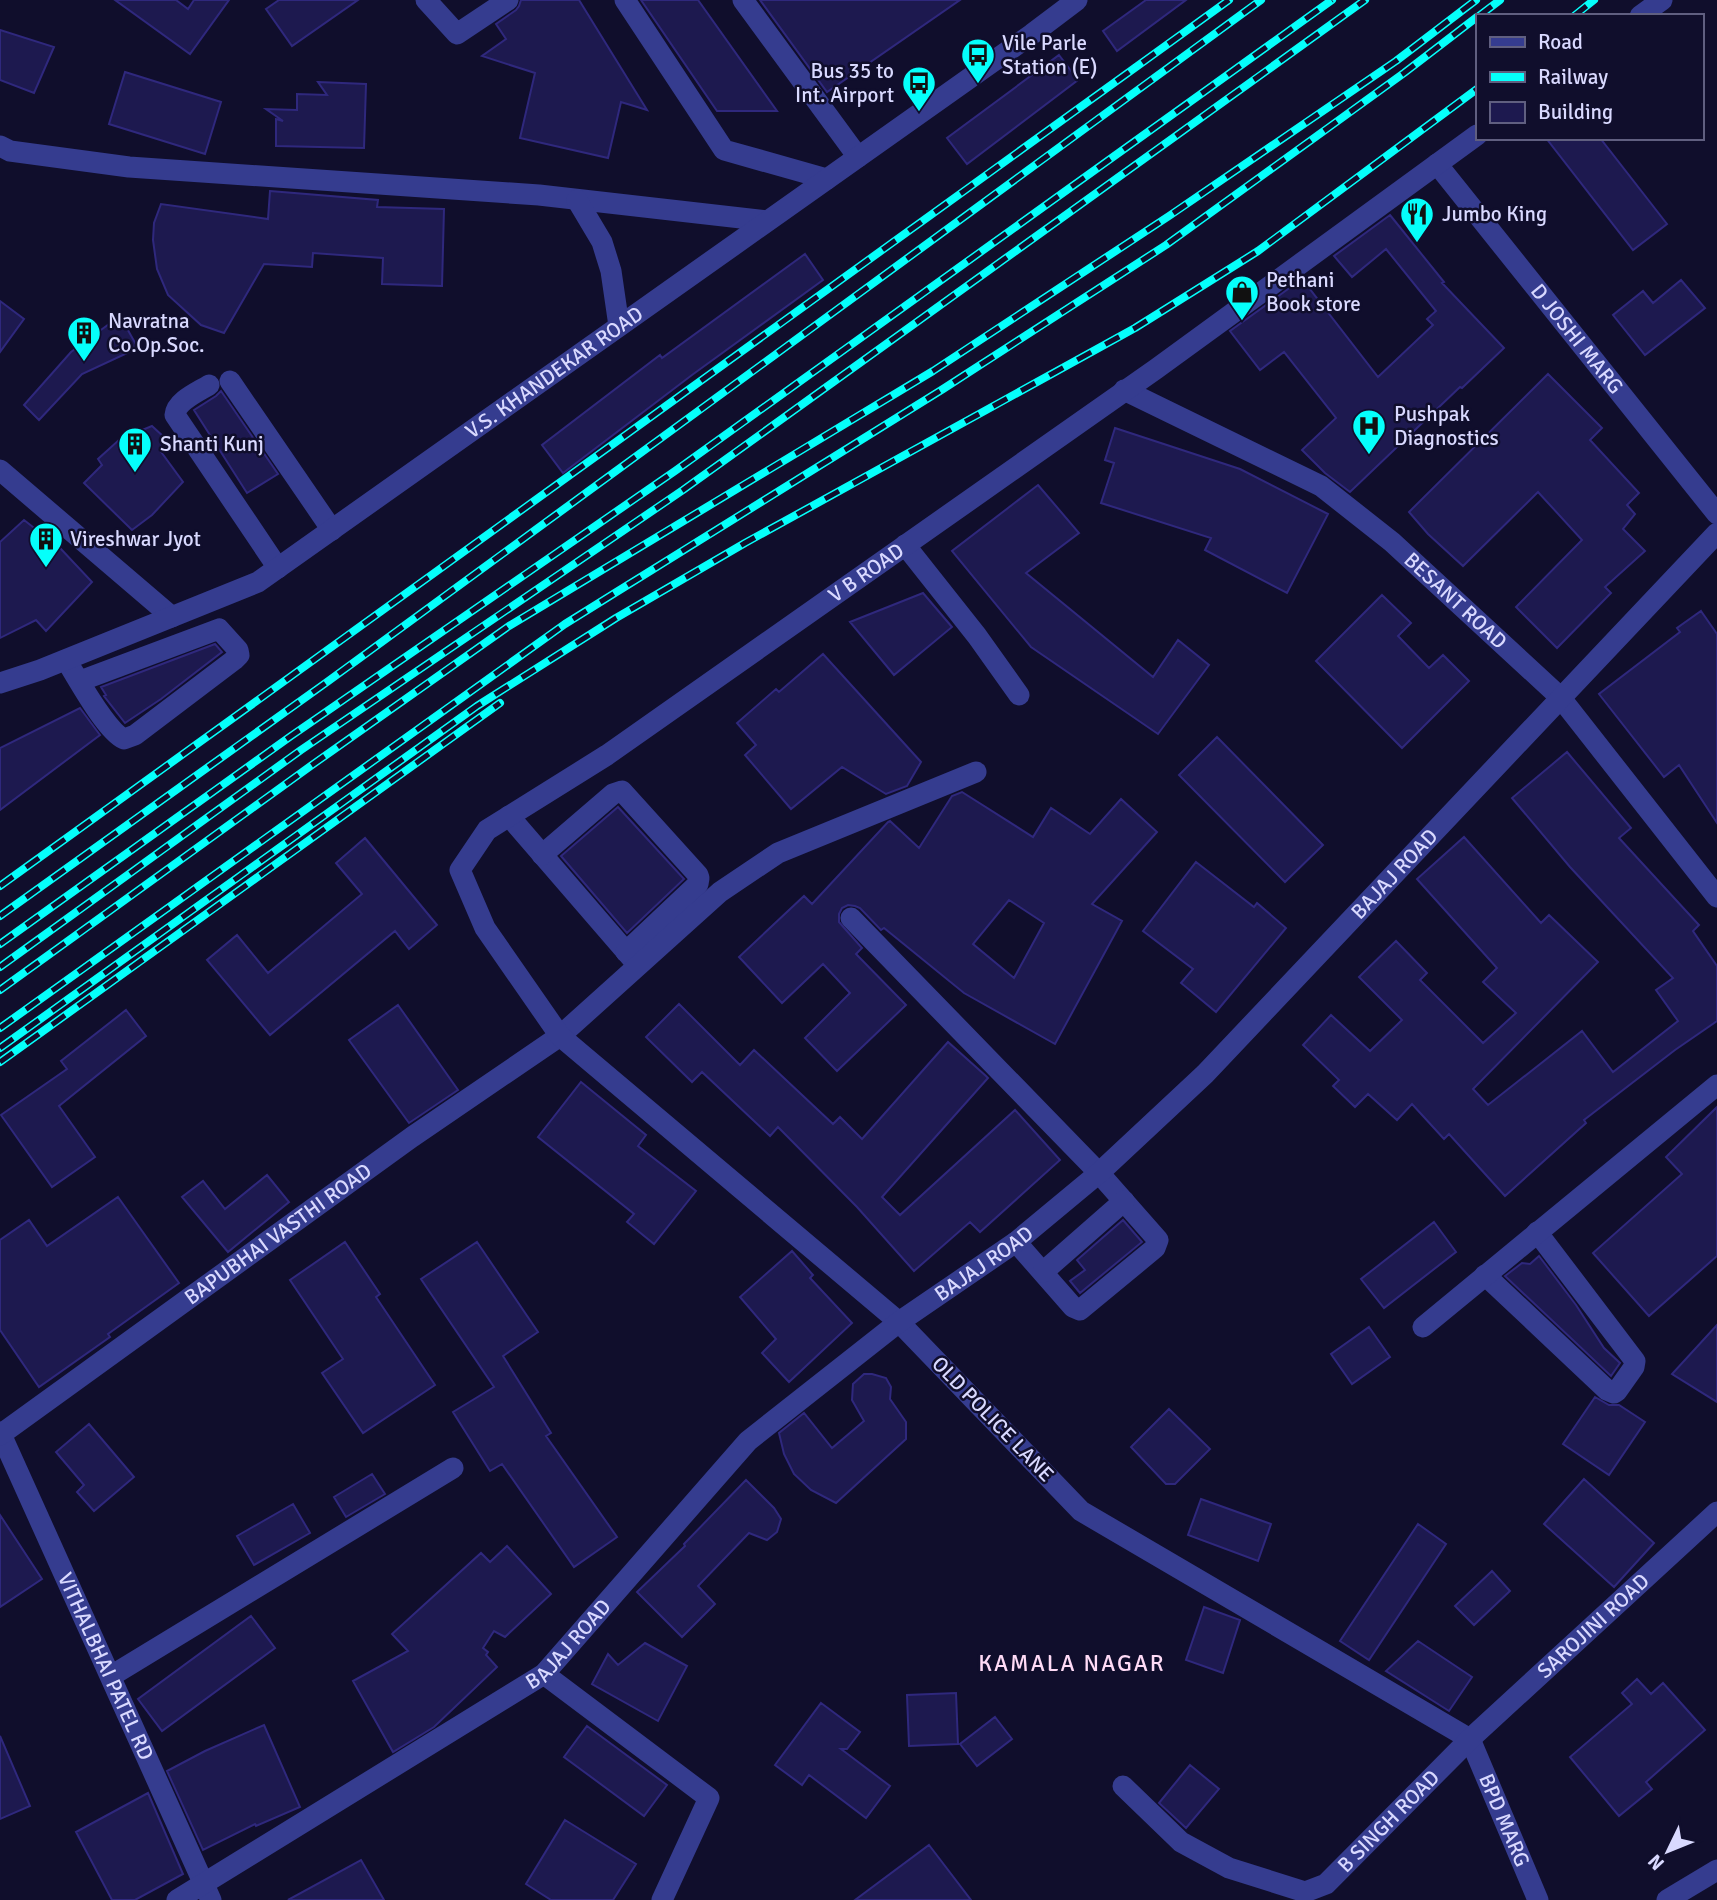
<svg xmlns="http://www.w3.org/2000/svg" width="1717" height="1900" font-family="Signika,sans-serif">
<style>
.building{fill:#1d194f;stroke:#2f287d;stroke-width:2;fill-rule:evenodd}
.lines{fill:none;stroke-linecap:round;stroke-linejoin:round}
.minor{stroke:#353c8f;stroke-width:21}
.rail-casing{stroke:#05fffb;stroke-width:8}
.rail{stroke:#100e2c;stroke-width:5;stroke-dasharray:16;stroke-linecap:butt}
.labels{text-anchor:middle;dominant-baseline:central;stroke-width:5;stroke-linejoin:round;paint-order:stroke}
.poi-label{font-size:21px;fill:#d9d9ff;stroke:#100e2c;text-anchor:start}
.street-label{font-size:21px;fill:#d9d9ff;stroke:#100e2c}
.neighbourhood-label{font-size:23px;letter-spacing:2px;fill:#ffdbf6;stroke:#100e2c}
</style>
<rect width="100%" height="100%" fill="#100e2c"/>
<path class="building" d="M115 0H176L188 9 194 0H229L190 54Z
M279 0H358L292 46 266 9Z
M521 0H579L647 110 621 102 608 158 520 138 535 73 482 56 506 39 496 24 516 10 519 6Z
M641 0H698L777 111H717Z
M760 0H960L827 92Z
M1146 0H1186L1117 51 1103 31Z
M0 30 54 47 34 93 0 80Z
M1059 55 1078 80 967 164 947 138Z
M125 72 221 102 205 154 109 124Z
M318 82 366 84 364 148 276 146V119L283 121 266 109 297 110V94L327 95Z
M1546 138H1600L1667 224 1633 250Z
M270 191 378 200 377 207 444 209 442 286 382 284 383 258 313 253 312 267 264 264 224 333 201 325 168 295 157 269 153 240 154 223 161 204 268 219Z
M1390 215 1444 282 1442 283 1504 348 1462 388 1460 387 1350 492 1325 473 1302 450 1336 418 1284 352 1260 370 1230 331 1302 279 1378 377 1433 325 1427 319 1436 311 1386 249 1352 277 1334 256Z
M805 254 823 280 692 375 563 473 542 445 660 355 662 358Z
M1681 280 1705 308 1645 355 1613 315 1643 291 1653 303Z
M0 301 24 319 0 352Z
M120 316 138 348 82 374 39 420 24 405 71 352Z
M1548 374 1602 428 1590 440 1639 493 1627 505 1635 514 1623 529 1645 551 1605 587 1611 593 1557 648 1516 607 1582 540 1538 492 1463 566 1428 534 1409 512Z
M221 391 278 474 247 493 194 410 216 396Z
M152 426 166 439 159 449 183 482 152 515 132 530 84 483 102 465 98 459 120 439Z
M1115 428 1240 469 1328 514 1287 593 1205 550 1211 538 1101 503 1114 463 1105 460Z
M1038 485 1079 533 1026 573 1153 677 1178 640 1209 665 1158 734 1031 647 952 551Z
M24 520 61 549 92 582 46 631 36 620 0 638V542Z
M923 593 952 627 894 675 850 622Z
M1382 595 1411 623 1398 636 1429 668 1443 655 1469 681 1402 748 1316 661Z
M1701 611 1717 634V823L1679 765 1664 777 1599 694 1680 632 1677 628Z
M215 644 222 652 161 699 125 723 104 696 106 695 101 687Z
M823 654 921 762 907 786 886 794 842 767 791 809 745 755 756 745 737 723 776 689 779 692Z
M80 708 100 735 0 810V748Z
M1217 737 1323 845 1285 882 1179 775Z
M1567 752 1631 828 1619 838 1699 925 1693 931 1717 966V1021L1675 1050 1584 1120 1586 1123 1505 1196 1449 1134 1444 1139 1412 1104 1397 1120 1368 1094 1355 1107 1333 1086 1339 1080 1303 1045 1331 1015 1370 1051 1402 1020 1359 977 1396 941 1427 973 1420 980 1483 1043 1516 1013 1483 982 1497 968 1417 879 1464 837 1541 923 1549 915 1598 962 1473 1089 1488 1105 1582 1031 1613 1072 1678 1021 1656 990 1673 978 1570 867 1512 798Z
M962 792 1033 837 1051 808 1090 834 1121 799 1157 832 1092 904 1122 921 1055 1044 964 993 884 928 881 930 860 908 855 906 848 905 842 908 839 914V922L862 948 856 954 906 1005 837 1071 805 1038 850 993 823 964 782 1003 739 957 804 896 812 904 888 822 890 821 919 848 952 796ZM1009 900 1044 923 1014 978 973 944Z
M618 807 684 879 627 933 561 856Z
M365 838 437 925 409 949 395 931 270 1035 207 960 237 935 268 973 362 894 336 863Z
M1196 862 1254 907 1257 903 1286 928 1216 1012 1181 983 1193 969 1143 931Z
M679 1004 740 1065 754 1050 833 1124 840 1117 862 1139 948 1042 986 1076 988 1078 882 1197 900 1215 1015 1110 1060 1160 980 1232 970 1222 914 1271 857 1207 778 1127 770 1136 702 1072 692 1082 646 1037Z
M398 1005 458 1090 409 1123 349 1040Z
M126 1010 146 1036 59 1106 95 1157 52 1187 1 1115 67 1069 61 1061Z
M581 1082 646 1135 638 1146 696 1191 654 1244 627 1222 634 1214 538 1137Z
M1717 1107V1256L1649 1316 1593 1253 1682 1174 1666 1157Z
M267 1175 289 1202 228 1252 182 1197 203 1181 225 1209Z
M118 1197 179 1283 108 1334 110 1337 39 1387 0 1330V1240L29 1220 47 1246Z
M1123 1220 1142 1242 1080 1293 1070 1281 1085 1270 1077 1260Z
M1434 1222 1456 1252 1384 1308 1361 1279Z
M345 1242 380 1294 376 1297 435 1385 363 1433 322 1373 343 1359 290 1280Z
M477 1242 538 1332 503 1356 551 1433 546 1436 617 1537 574 1567 502 1464 490 1471 453 1412 494 1387 421 1279Z
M792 1251 813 1275 810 1278 852 1323 789 1382 762 1353 776 1339 740 1297Z
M1539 1256 1576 1305 1604 1348 1620 1363 1611 1376 1505 1276 1522 1263 1530 1264Z
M1717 1325V1402L1672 1374Z
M1369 1327 1390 1357 1352 1384 1331 1354Z
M864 1374H872L886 1378 891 1387 890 1399 906 1422V1439L836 1503 811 1490 794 1474 784 1454 779 1433 804 1413 832 1448 864 1421 852 1400 853 1384Z
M1595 1397 1609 1405H1619L1645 1422 1609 1475 1563 1444Z
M1169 1409 1210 1449 1175 1484H1166L1131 1447Z
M89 1424 134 1477 94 1511 77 1492 84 1485 56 1452Z
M372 1474 385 1494 346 1517 334 1497Z
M1584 1479 1654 1543 1614 1587 1544 1524Z
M746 1480 774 1508 781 1519 777 1532 767 1540 749 1533 698 1586 715 1604 682 1637 637 1592 685 1546 684 1544Z
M1201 1499 1271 1524 1258 1561 1188 1535Z
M293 1504 310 1533 254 1565 237 1536Z
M0 1515 42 1579 0 1607Z
M1418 1524 1446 1544 1369 1660 1340 1641Z
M507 1546 551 1594 505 1637 494 1631 483 1648 488 1652 486 1655 497 1667 434 1727 393 1752 353 1681 408 1651 392 1634 481 1553 490 1562Z
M1492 1571 1510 1591 1474 1625 1455 1606Z
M1204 1607 1240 1620 1223 1673 1186 1660Z
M251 1616 275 1648 162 1731 138 1699Z
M1418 1641 1472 1677 1449 1711 1386 1671Z
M645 1643 687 1666 658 1721 592 1684 608 1654 618 1665Z
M1637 1679 1651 1694 1663 1683 1705 1730 1646 1782 1652 1789 1619 1816 1570 1757 1632 1704 1622 1693Z
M956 1693 958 1744 909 1746 907 1695Z
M821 1703 860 1732 847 1749H841L890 1786 866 1818 809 1775 802 1785 775 1765Z
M995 1717 1012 1739 977 1766 960 1744Z
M264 1725 300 1807 256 1826 255 1824 203 1850 167 1771 205 1751Z
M587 1726 667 1785 644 1816 564 1757Z
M0 1736 30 1806 0 1819Z
M1190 1765 1219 1789 1186 1828 1159 1803Z
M148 1793 183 1874 135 1900H112L76 1832Z
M565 1820 636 1864 613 1900H551L526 1884Z
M929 1845 971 1900H855Z
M361 1860 384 1900H288Z"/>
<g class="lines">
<g class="minor">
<path d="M426 0 457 34 508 0"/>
<path d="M625 0 724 150 827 179"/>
<path d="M743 0 858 157"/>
<path d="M1640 16 1662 0"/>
<path d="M0 146 10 151 129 167 539 195 767 221"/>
<path id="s1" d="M1437 164 1717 514"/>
<path d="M577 200 602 242 611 271 619 326"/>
<path d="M230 381 332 530"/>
<path d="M209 385C198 392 176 401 175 415L278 568"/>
<path id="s2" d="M1124 390 1321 486 1392 542 1560 697 1717 897"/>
<path d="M0 470 172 617"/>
<path d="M905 545 977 636 1019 695"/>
<path d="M66 660C78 679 106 731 124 739L135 735 234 660 239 655 238 650 219 629 80 681"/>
<path id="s3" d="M0 683 40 670 258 582 1032 34 1077 0"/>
<path d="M509 816 635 962"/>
<path d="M542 855 613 794 622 791 698 875 699 878 698 884 626 952"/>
<path d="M851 918 1099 1173 1158 1240 1155 1248 1080 1310 1073 1307 1016 1242"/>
<path d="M1043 1272 1124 1201"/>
<path d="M1485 1275 1607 1390 1614 1393 1617 1391 1634 1367 1635 1361 1537 1232"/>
<path d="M1423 1327 1717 1085"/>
<path id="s4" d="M0 1432 211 1900"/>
<path id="s5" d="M0 1435 412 1137 560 1036 720 892 778 853 976 772"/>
<path d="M544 1674 709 1798 662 1900"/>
<path d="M111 1676 453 1468"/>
<path id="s6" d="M1470 1739 1081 1511 899 1322 560 1036 485 928 460 870 487 830 607 755 1156 369 1477 135"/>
<path id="s7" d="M1470 1739 1538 1900"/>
<path id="s8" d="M1123 1786 1181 1842 1229 1868 1305 1892 1326 1884 1470 1739 1717 1512"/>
<path id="s9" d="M177 1900 544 1674 748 1441 899 1322 1016 1242 1099 1173 1205 1074 1717 533"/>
<path d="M1667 1900 1717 1870"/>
</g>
<g class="rail-casing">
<path id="rail" d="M1479 16 1500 0
M1574 16 1594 0
M0 886 1229 0
M0 916 327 682 1261 0
M0 944 291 736 675 471 1332 0
M0 967 301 750 683 490 1365 0
M0 990 312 765 509 626 933 371 1169 216 1396 61 1476 0
M0 1028 565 624 943 389 1166 245 1404 73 1477 17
M0 1048 477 706 616 618 745 543 1135 328 1258 251 1477 89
M0 1062 500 703"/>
</g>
<use href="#rail" class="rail"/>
</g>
<defs>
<g id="bus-pin" transform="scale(1.75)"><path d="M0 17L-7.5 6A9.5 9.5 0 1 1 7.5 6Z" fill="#05fffb" stroke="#100e2c"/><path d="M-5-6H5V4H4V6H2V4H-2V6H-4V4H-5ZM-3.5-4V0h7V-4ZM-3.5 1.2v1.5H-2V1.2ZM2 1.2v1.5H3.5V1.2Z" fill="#111"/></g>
<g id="restaurant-pin" transform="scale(1.75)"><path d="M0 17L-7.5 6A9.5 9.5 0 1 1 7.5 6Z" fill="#05fffb" stroke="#100e2c"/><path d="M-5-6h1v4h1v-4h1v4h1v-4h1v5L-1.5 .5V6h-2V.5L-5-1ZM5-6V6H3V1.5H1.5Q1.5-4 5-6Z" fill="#111"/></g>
<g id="shop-pin" transform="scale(1.75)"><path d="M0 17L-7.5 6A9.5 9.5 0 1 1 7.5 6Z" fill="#05fffb" stroke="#100e2c"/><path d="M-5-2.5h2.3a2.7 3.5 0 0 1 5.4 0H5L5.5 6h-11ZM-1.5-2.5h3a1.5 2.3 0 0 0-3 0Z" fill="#111"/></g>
<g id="building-pin" transform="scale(1.75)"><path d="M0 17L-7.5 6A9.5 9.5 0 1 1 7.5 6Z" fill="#05fffb" stroke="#100e2c"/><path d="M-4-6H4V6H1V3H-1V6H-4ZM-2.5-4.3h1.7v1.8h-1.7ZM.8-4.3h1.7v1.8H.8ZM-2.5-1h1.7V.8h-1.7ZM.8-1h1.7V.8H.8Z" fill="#111"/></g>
<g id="hospital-pin" transform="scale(1.75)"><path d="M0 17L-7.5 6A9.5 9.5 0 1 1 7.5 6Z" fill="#05fffb" stroke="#100e2c"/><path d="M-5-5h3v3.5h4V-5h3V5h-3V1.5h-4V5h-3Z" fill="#111"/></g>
</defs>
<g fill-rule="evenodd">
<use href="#bus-pin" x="978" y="55"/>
<use href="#bus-pin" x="919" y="83"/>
<use href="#restaurant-pin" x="1417" y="214"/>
<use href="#shop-pin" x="1242" y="292"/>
<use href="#building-pin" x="84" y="333"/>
<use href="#hospital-pin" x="1369" y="426"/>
<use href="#building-pin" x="135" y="444"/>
<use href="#building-pin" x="46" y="539"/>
</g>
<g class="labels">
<g class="poi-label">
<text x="1002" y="43">Vile Parle<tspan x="1002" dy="24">Station (E)</tspan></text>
<text x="894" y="71" text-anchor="end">Bus 35 to<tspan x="894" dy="24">Int. Airport</tspan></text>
<text x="1442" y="214">Jumbo King</text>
<text x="1266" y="280">Pethani<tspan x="1266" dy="24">Book store</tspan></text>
<text x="108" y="321">Navratna<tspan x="108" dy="24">Co.Op.Soc.</tspan></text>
<text x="1394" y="414">Pushpak<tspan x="1394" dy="24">Diagnostics</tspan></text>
<text x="160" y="444">Shanti Kunj</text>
<text x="70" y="539">Vireshwar Jyot</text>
</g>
<g class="street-label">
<text stroke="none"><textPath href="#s1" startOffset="224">D JOSHI MARG</textPath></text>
<text stroke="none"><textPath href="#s3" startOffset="640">V.S. KHANDEKAR ROAD</textPath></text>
<text stroke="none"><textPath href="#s6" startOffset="1858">V B ROAD</textPath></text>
<text stroke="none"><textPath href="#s2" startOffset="396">BESANT ROAD</textPath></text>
<text stroke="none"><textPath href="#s9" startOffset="1603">BAJAJ ROAD</textPath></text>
<text stroke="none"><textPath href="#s5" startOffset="343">BAPUBHAI VASTHI ROAD</textPath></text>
<text stroke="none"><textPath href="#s9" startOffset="1036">BAJAJ ROAD</textPath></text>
<text transform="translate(993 1419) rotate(46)">OLD POLICE LANE</text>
<text stroke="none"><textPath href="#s8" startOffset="609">SAROJINI ROAD</textPath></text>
<text stroke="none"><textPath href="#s9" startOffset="469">BAJAJ ROAD</textPath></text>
<text stroke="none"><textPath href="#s4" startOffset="257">VITHALBHAI PATEL RD</textPath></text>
<text stroke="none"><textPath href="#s7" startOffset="88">BPD MARG</textPath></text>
<text stroke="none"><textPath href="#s8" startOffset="326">B SINGH ROAD</textPath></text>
</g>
<g class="neighbourhood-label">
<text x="1072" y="1663">KAMALA NAGAR</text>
</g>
</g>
<rect x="1476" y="14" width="228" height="126" fill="#100e2c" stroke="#605f80" stroke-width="2"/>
<rect x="1490" y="37" width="35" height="10" fill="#353c8f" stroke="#605f80" stroke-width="2"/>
<text x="1538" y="49" font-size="21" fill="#d9d9ff">Road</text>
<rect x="1490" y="72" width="35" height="10" fill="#05fffb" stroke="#605f80" stroke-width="2"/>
<text x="1538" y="84" font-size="21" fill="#d9d9ff">Railway</text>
<rect x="1490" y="102" width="35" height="21" fill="#1d194f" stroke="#605f80" stroke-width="2"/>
<text x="1538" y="119" font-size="21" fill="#d9d9ff">Building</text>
<g transform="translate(1668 1851) rotate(227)" stroke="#100e2c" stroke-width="5" paint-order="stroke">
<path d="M0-5L12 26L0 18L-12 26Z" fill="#d9d9ff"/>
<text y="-10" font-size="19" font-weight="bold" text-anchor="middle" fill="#d9d9ff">N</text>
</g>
</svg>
